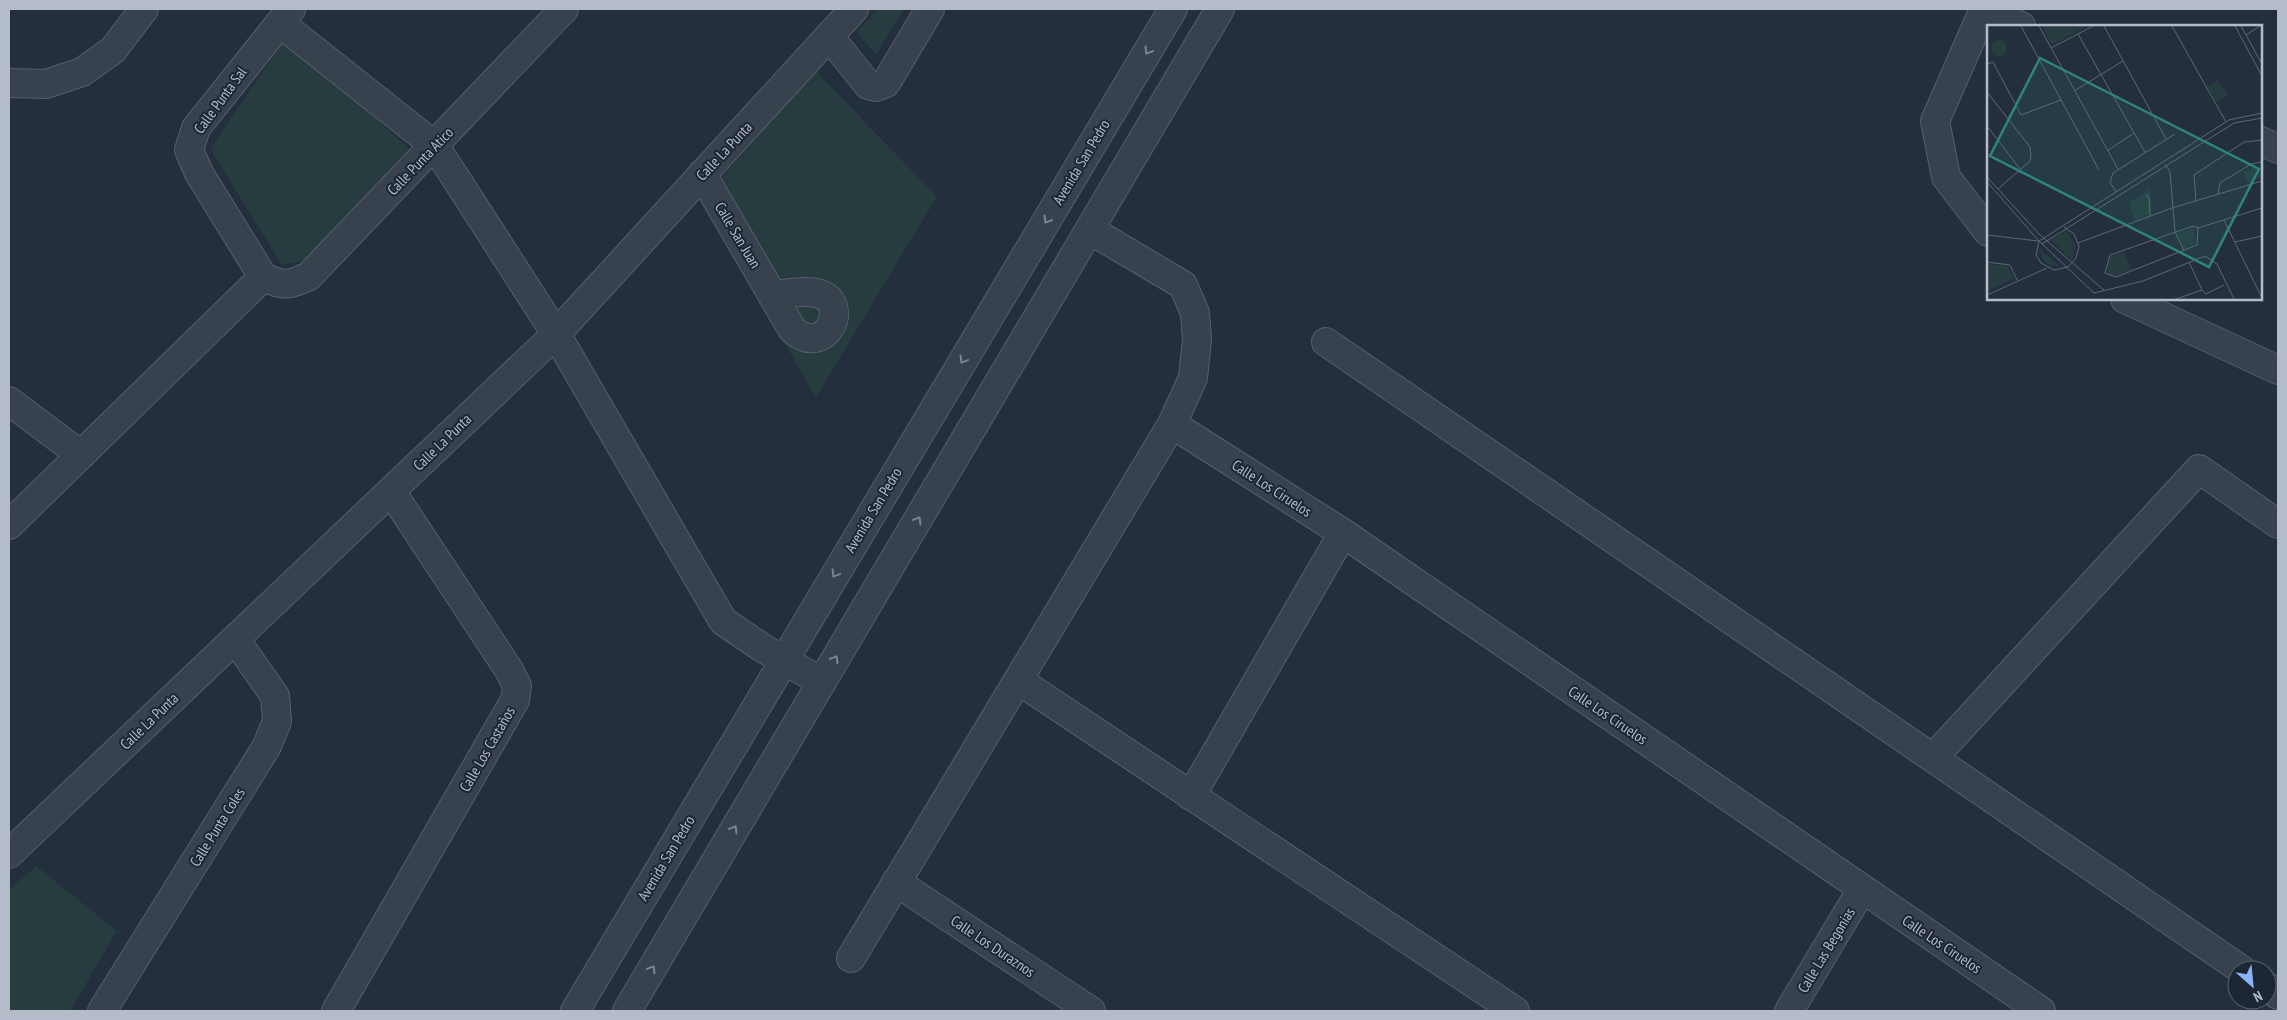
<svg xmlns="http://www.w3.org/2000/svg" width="2287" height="1020" font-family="'PT Sans Narrow',sans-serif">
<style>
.green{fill:#263c3f}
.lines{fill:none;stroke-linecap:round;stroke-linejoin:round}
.minor-casing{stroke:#565f6c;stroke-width:30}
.minor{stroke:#38414e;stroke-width:28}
.oneway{stroke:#7c8592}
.labels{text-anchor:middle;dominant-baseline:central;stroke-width:4;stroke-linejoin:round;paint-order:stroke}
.street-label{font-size:15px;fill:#b4bcc9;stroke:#1d2633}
.inset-road{fill:none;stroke:#5e6776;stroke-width:1}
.view{fill:#308480;fill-opacity:0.15;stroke:#308480;stroke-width:2.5}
.inset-edge{fill:none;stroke:#b4bcc9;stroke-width:2.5}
</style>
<rect width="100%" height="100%" fill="#242f3e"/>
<path class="green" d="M877 9H904L876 55 857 32Z
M286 37 409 149 303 261 282 265 210 149Z
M815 70 937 197 816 397 702 201Z
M36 866 117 931 70 1011H9V890Z"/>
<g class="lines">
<g class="minor-casing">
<path id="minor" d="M1984 9 1935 121 1946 177 1988 232
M1984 10 2021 26
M280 23 435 146 556 334 723 621 761 647 822 682
M829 36 868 85 876 87 886 83 930 9
M9 83 46 84 82 72 113 50 144 9
M2261 141 2278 149
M702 174 792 329C825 361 854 301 816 293 803 290 787 294 774 295
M263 277C283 286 289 286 309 276L564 9
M263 277 199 173 189 150 196 128 291 9
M2125 299 2278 370
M1326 342 2242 970
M9 401 81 455
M1172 424 1343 533 2041 1011
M9 525 263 277
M1018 680 1515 1011
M1933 758 2199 469 2278 524
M1191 796 1343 533
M9 854 556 334 854 9
M896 882 1091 1011
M851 958 1172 424 1193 378 1197 339 1195 313 1183 285 1090 230
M2267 987 2278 995
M102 1011 267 746 277 721 275 696 235 639
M336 1011 515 700 517 686 509 670 391 491
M575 1011 1173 9
M627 1011 1220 9
M1789 1011 1862 889"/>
</g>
<use href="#minor" class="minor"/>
</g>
<defs><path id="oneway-chevron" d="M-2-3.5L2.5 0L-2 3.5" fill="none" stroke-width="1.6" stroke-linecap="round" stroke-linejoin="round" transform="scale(1.25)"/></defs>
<g class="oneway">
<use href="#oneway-chevron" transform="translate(1148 51) rotate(121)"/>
<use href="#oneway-chevron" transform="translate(1047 220) rotate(121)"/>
<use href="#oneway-chevron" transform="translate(963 360) rotate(121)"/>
<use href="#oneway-chevron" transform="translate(918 520) rotate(-59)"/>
<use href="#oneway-chevron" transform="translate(835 574) rotate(121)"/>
<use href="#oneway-chevron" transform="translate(835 659) rotate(-59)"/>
<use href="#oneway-chevron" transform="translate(734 829) rotate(-59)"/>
<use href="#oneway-chevron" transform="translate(652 969) rotate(-59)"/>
</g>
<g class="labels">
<g class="street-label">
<text transform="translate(220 100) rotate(-54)">Calle Punta Sal</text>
<text transform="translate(724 151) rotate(-47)">Calle La Punta</text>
<text transform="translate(420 161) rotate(-46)">Calle Punta Atico</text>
<text transform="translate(1081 162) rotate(-59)">Avenida San Pedro</text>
<text transform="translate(738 235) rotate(59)">Calle San Juan</text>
<text transform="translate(442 442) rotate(-44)">Calle La Punta</text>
<text transform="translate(1272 488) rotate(33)">Calle Los Ciruelos</text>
<text transform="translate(873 510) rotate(-59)">Avenida San Pedro</text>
<text transform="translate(1608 715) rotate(34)">Calle Los Ciruelos</text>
<text transform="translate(149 721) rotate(-44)">Calle La Punta</text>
<text transform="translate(487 749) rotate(-60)">Calle Los Castaños</text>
<text transform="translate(217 827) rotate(-58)">Calle Punta Coles</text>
<text transform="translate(666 858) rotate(-59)">Avenida San Pedro</text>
<text transform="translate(1942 944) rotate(34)">Calle Los Ciruelos</text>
<text transform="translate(993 946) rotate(34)">Calle Los Duraznos</text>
<text transform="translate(1826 950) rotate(-59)">Calle Las Begonias</text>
</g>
</g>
<g transform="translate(1987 25)">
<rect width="275" height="275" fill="#242f3e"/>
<path d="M55 1H101L64 20ZM4 23a8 8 0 1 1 16 0a8 8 0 1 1-16 0ZM231 55 241 70 229 77 220 61ZM275 140V154L261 157 256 147ZM163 164 165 189 148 196 142 178ZM206 202 209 218 197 225 190 208ZM79 206 89 221 85 235 64 215ZM50 221 73 242 58 238ZM137 227 145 245 127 251 120 247 122 232ZM0 239 21 241 27 253 0 267Z" fill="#263c3f"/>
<path class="inset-road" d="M34 1 112 145M52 1 131 144M117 1 179 114M185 1 239 97M248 1 275 51M254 1 275 39M91 9 158 127M259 10 273 1M64 23 106 1M0 39 6 37 34 90 74 75M87 66 136 36M0 67 43 122 44 130 43 136 11 164M0 101 33 144M120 126 147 108M178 139 183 147 188 207 197 226M0 152 52 209 118 266M0 157 52 216 107 268 156 256 218 231 230 239 247 274M129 167 123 157 126 148 188 109M231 169 233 158 264 139 275 137M159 170 162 172 163 191M209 176 207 150 257 117 275 115M237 195 275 273M206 201 211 203 210 220 129 252 118 248 123 230ZM211 203 275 183M0 210 51 216M52 216 242 95 275 88M52 216 49 230 54 238 67 245 81 242 89 233 92 221 87 209 77 202M248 217 275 211M91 218 185 183 275 156M55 219 247 98 275 93M0 237 23 240 30 255M202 237 215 265M0 270 60 243M189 274 215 265 219 269 237 260"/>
<path class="view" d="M53 33 272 144 222 242 3 131Z"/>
<rect width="275" height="275" class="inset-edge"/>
</g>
<rect width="2287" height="1020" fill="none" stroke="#b4bcc9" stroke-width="20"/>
<g transform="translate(2252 985) rotate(153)"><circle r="24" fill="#1d2633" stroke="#59626f"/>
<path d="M0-4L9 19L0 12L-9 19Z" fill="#8ab4f8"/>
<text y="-8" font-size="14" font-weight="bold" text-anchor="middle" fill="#b4bcc9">N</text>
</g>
</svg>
